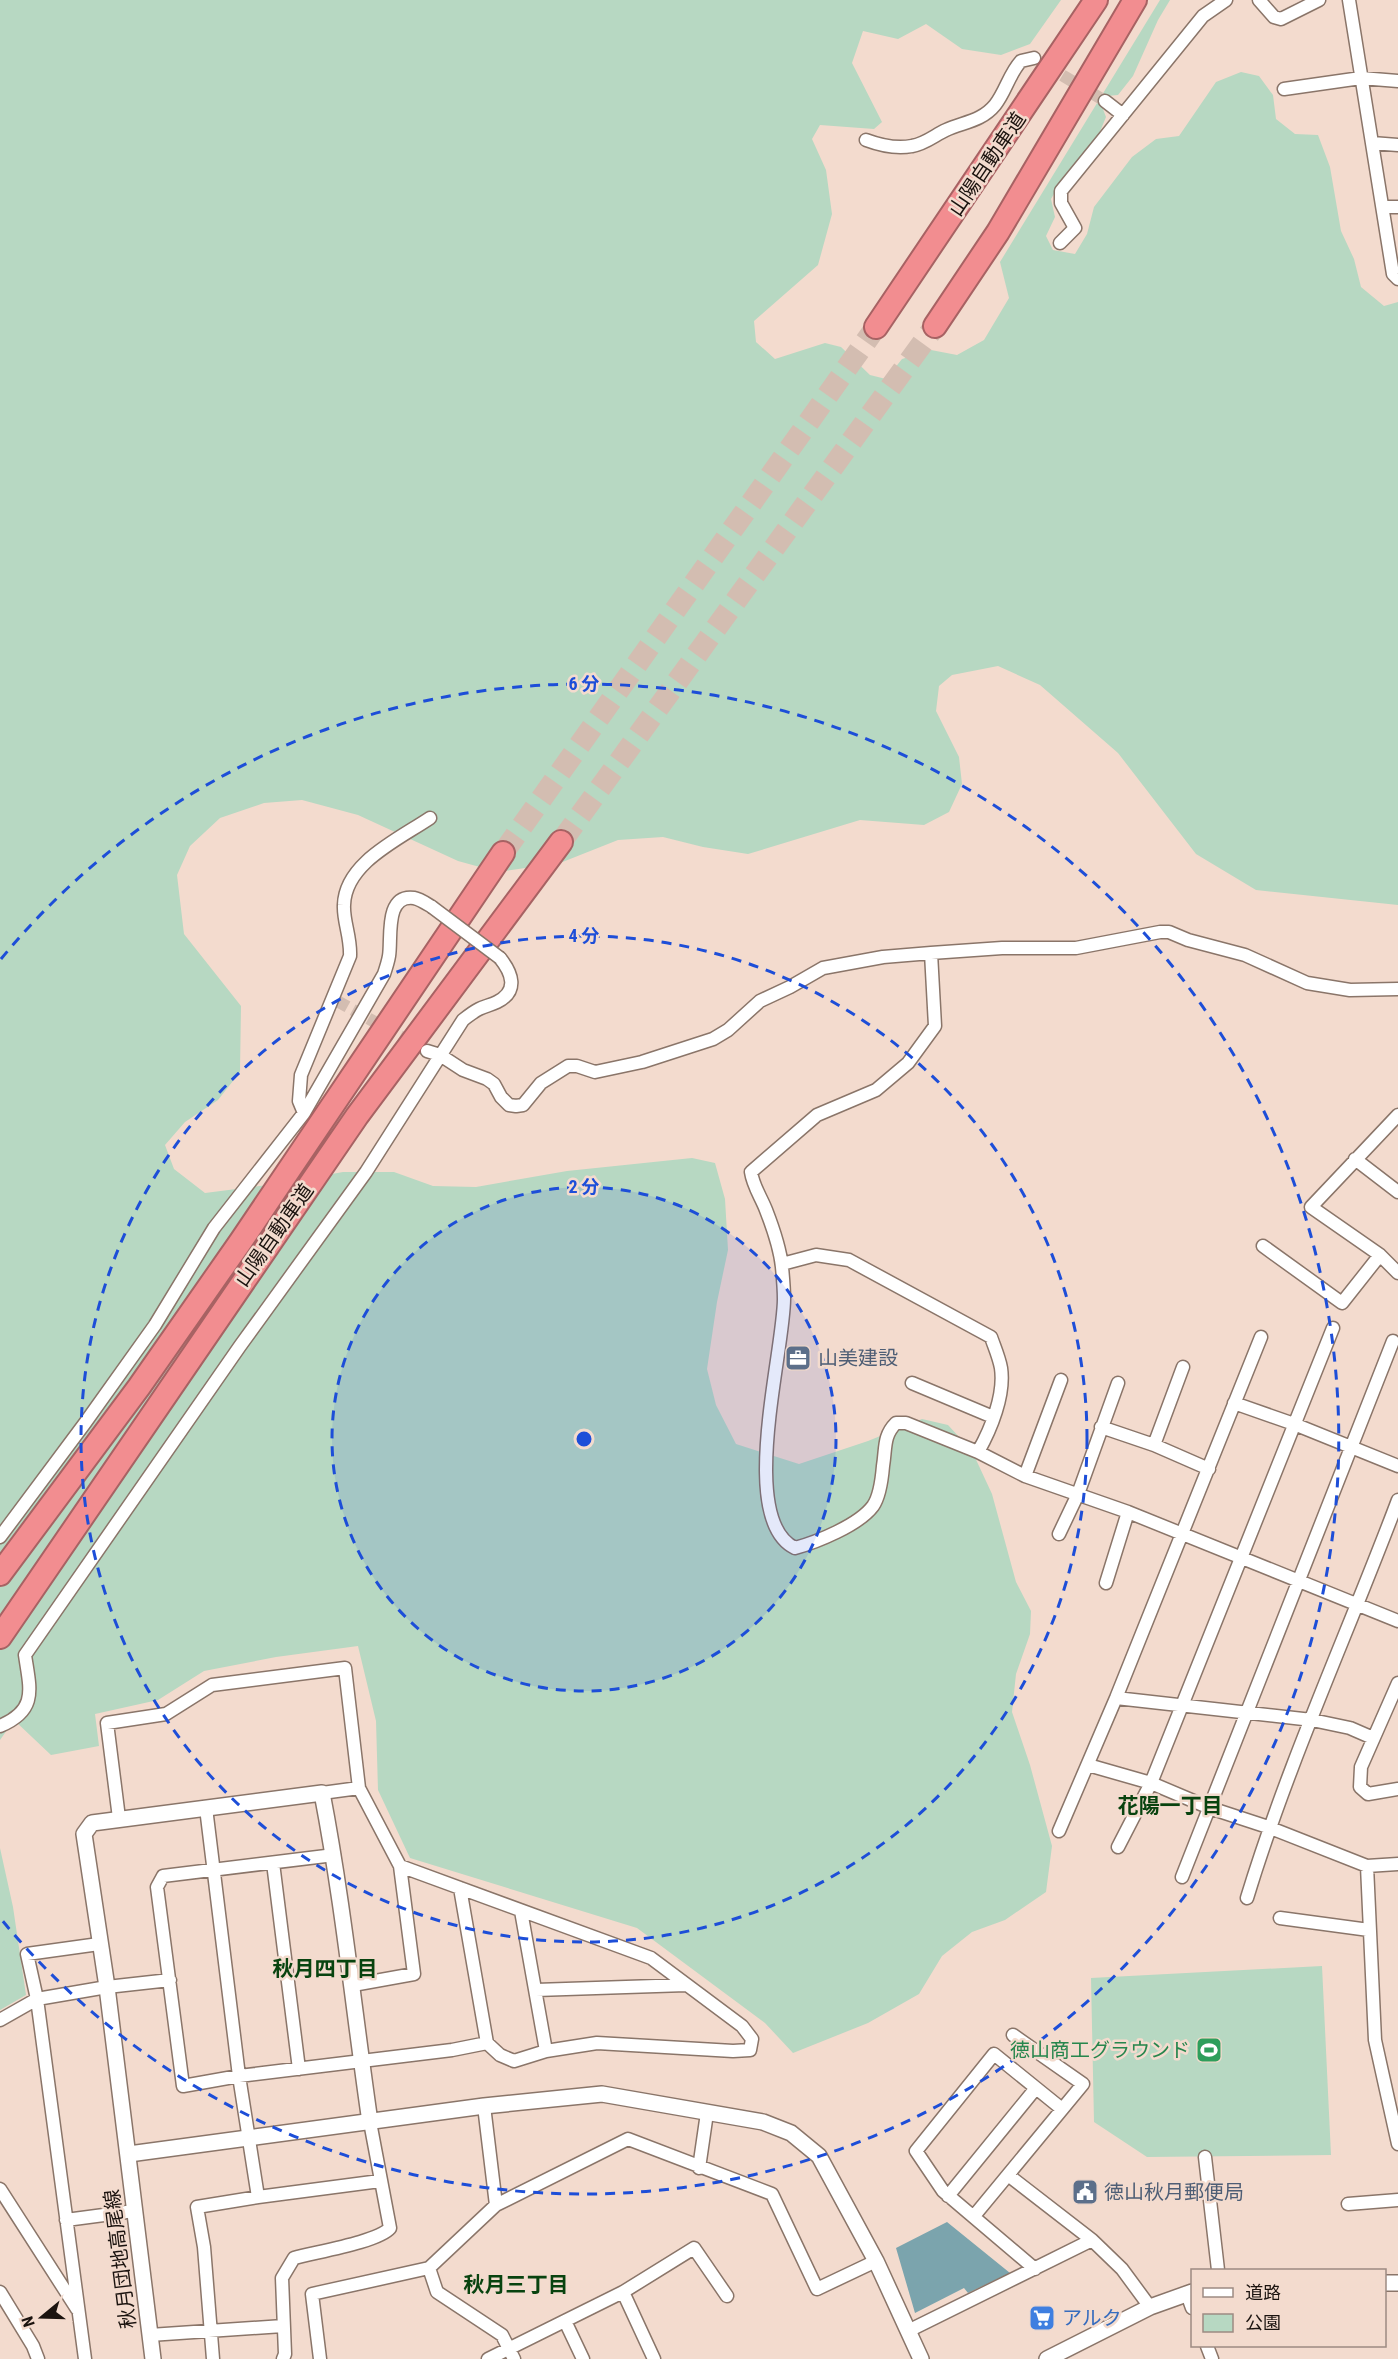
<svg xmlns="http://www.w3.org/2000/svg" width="1398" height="2359" font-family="'Roboto Condensed','Noto Sans JP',sans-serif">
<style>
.green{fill:#b7d8c2}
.water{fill:#7ba4ad}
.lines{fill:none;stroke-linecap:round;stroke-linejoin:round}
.minor-tunnel{stroke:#d3bdb1;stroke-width:12;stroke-dasharray:12 6;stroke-linecap:butt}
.motorway-tunnel{stroke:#d3bdb1;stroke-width:22;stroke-dasharray:22 11;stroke-linecap:butt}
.minor-casing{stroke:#8a7569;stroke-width:15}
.tertiary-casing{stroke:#8a7569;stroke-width:18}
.motorway-casing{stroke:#a76263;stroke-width:26}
.minor{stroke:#fff;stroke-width:12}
.tertiary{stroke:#fff;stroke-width:15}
.motorway{stroke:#f28d90;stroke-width:22}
.minor-bridge-casing{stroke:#8a7569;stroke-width:15;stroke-linecap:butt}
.minor-bridge{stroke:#fff;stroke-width:12}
.ring{fill:none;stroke:#1d4ed8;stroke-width:3;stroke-dasharray:10 8}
.labels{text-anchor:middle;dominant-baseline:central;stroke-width:5;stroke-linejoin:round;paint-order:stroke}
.street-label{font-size:20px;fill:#1b130f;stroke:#f3dbce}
.service-label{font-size:20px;fill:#4e5e75;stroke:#f3dbce;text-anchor:start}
.leisure-label{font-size:20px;fill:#27864d;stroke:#f3dbce;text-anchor:end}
.shop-label{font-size:20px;fill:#366cbe;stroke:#f3dbce;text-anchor:start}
.neighbourhood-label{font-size:21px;font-weight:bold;fill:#08430f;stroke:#f3dbce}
.centre{fill:#1d4ed8;stroke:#f3dbce;stroke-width:3}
.ring-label{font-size:18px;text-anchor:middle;font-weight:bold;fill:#1d4ed8;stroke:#f3dbce;stroke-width:5;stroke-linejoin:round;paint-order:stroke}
</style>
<rect width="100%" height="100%" fill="#f3dbce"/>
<path class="green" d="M0 0H1061L1030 44 1001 55 962 49 926 24 898 39 863 31 852 63 882 122 874 129 820 125 812 139 826 170 832 214 818 265 754 321 756 342 775 359 825 343 841 347 870 375 886 379 902 359 931 350 957 355 984 340 1009 298 1000 262 1160 0H1170L1158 20 1133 76 1118 95 1107 96 1101 104 1106 117 1099 134 1065 175 1051 199 1055 217 1046 236 1053 250 1075 254 1087 234 1094 207 1132 157 1156 139 1179 136 1216 82 1241 72 1259 76 1273 95 1276 119 1295 134 1318 135 1330 167 1341 231 1354 259 1361 287 1384 306 1398 302V905L1256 890 1196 854 1118 753 1040 685 998 666 952 675 939 686 936 711 959 757 962 784 949 812 924 825 860 820 748 854 703 847 663 837 618 840 560 863 498 872 458 861 358 815 302 800 264 803 220 818 190 846 177 875 184 934 241 1006 240 1072 218 1100 185 1122 165 1145 174 1169 205 1193 282 1183 343 1172H394L433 1186 476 1187 567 1171 692 1158 715 1163 725 1199 728 1250 717 1302 707 1369 716 1405 736 1444 799 1464 868 1441 922 1419 948 1425 972 1451 992 1494 1016 1582 1031 1611 1030 1634 1016 1674 1012 1712 1030 1765 1052 1846 1046 1892 1005 1920 972 1932 942 1956 919 1994 868 2023 793 2053 765 2023 637 1928 410 1858 378 1790 376 1721 358 1646 276 1657 204 1671 158 1700 95 1714 99 1746 51 1755 14 1720 0 1740Z
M0 1848 13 1907 26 1995 0 2010Z
M1322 1966 1331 2155 1147 2157 1094 2122 1091 1978Z"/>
<path class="water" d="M947 2222 1010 2273 968 2293 964 2288 915 2313 896 2248Z"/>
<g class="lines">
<path class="minor-tunnel" d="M1047 66 1105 101
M337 1001 427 1051"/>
<path class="motorway-tunnel" d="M561 842 935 326
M503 853 876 327"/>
<g class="minor-casing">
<path id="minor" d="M1259 0 1274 17 1281 19 1319 0
M1349 0 1393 274 1398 279
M1284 89 1361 78 1398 81
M1105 101 1123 115
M866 140C882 146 896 149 912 146 925 144 935 135 946 130 964 122 982 121 995 105 1006 91 1009 74 1021 61L1034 58
M1372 143 1398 145
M1383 207H1398
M1060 243 1075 228 1061 203V191L1203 16 1226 0
M931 953 935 1026 908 1063 876 1090 817 1115 751 1172C753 1186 761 1197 766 1210 773 1228 780 1248 782 1267 783 1278 784 1288 784 1299 784 1352 737 1520 795 1548 817 1542 859 1525 873 1506 880 1496 882 1478 883 1466 886 1448 883 1436 896 1423H906L978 1452 1025 1476 1128 1512 1398 1621
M427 1051 440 1055 463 1070 487 1079 494 1084 501 1097 509 1105 516 1106 523 1105 541 1083 568 1066H577L595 1072 642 1062 713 1039 728 1030 760 1001 790 987 823 968 883 957 931 953 1002 948H1076L1160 932H1169L1188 940 1245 955 1307 983 1350 990 1398 989
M304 1113 384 974C386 968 388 962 389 956 392 939 384 894 414 898 420 899 427 904 432 907
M1398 1115 1311 1207 1380 1255 1398 1273
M1355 1159 1398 1192
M1263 1246 1342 1303 1380 1255
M782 1264 816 1255 849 1260 991 1337C994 1346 999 1357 1001 1368 1005 1395 991 1429 978 1452
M912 1383 993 1417
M1234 1403 1294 1424 1398 1466
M1101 1427 1154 1445 1209 1469
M1154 1445 1183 1367
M1025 1476 1061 1380
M1059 1534 1078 1494 1118 1383
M0 1537 85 1423 155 1325 214 1228 304 1113 299 1101 301 1075 350 956C351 937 343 921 344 905 345 863 399 839 430 818
M1106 1583 1128 1512
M1398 1683 1361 1767 1360 1787 1368 1794 1398 1789
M1116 1698 1312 1720 1350 1728 1373 1738
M0 1726C38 1710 30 1689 25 1655L240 1346 366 1172 463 1020C468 1016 473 1012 479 1009 485 1006 491 1005 497 1002 519 991 512 973 500 958
M1088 1765 1151 1783 1210 1808 1268 1827 1367 1866 1398 1864
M322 1793 359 1788
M206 1808 239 2076 258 2197
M119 1818 107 1723 166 1714 212 1685 345 1668 359 1788 400 1866 414 1974 353 1985
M1059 1831 1116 1698 1261 1337
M1118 1847 1151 1783 1333 1328
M334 1855 163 1876 157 1887 183 2086 239 2076 452 2050 487 2043
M273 1863 299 2069
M400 1866 651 1958 742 2026 752 2039 750 2050 733 2051 597 2043 546 2051 514 2061 500 2055 487 2043 460 1888
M1367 1866 1375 2040 1398 2144
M1182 1877 1393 1341
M1247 1898C1288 1763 1348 1633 1398 1500
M521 1911 546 2051
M1280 1918 1369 1930
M536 1990 686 1985
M0 2020 37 1999 107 1987 170 1980
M484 2106 496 2205
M1205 2157 1218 2270
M699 2168 707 2113
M1008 2175 1092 2240 1122 2269 1150 2307
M0 2189 77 2309
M948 2196 1036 2088
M1348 2204 1398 2200
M974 2216 1083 2084 1013 2035
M66 2220 134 2211
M429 2268 437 2292 502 2335 514 2359
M1035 2269 943 2191 916 2151 994 2054 1062 2109
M0 2292 33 2346 38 2359
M623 2292 654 2359
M1187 2294 1192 2308
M565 2321 583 2359
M908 2331 1092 2240
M150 2335 283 2326
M1207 2346 1212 2359
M85 2359 37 1999 27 1954 99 1944
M213 2359 204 2247 197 2207 258 2197 380 2181
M283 2359 285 2354 282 2278 294 2258C315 2252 378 2242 390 2228L370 2122
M320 2359 312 2294 429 2268 496 2205 628 2139 772 2194 817 2289 876 2261
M488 2359 623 2292 694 2248 727 2296"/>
</g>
<g class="tertiary-casing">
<path id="tertiary" d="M129 2154 484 2106 602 2094 763 2122 791 2133 819 2156 876 2261 921 2359
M1384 2283H1398
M153 2359 107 1987 84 1834 92 1823 322 1793C343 1902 354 2012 370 2122
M1047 2359 1150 2307 1192 2292"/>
</g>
<g class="motorway-casing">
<path id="motorway" d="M935 326 998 232 1135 0
M876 327 1096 0
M0 1574 139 1387 241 1241 503 853
M0 1637 357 1116 561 842"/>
</g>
<use href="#minor" class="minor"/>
<use href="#tertiary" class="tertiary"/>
<use href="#motorway" class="motorway"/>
<g class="minor-bridge-casing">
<path id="minor-bridge" d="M432 907 500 958"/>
</g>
<use href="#minor-bridge" class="minor-bridge"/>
</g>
<circle cx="584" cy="1439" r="252" fill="#1d4ed8" fill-opacity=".12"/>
<g class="ring">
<circle cx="584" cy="1439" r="252"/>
<circle cx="584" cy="1439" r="503"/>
<path d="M1 959A755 755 0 1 1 1 1919"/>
</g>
<defs>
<g id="office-square" transform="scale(1.35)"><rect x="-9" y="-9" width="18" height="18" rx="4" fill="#5c6f8a" stroke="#f3dbce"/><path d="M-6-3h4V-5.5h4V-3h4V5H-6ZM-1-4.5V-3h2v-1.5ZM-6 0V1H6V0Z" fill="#fff"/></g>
<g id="stadium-square" transform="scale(1.35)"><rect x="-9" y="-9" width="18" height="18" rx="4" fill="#2e9e5b" stroke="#f3dbce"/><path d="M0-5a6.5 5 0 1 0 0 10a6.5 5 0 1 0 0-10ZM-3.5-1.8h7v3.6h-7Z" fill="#fff"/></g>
<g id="civic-square" transform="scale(1.35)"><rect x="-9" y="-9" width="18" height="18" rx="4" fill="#5c6f8a" stroke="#f3dbce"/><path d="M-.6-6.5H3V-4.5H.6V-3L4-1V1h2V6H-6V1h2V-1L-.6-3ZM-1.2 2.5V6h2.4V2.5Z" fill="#fff"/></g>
<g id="supermarket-square" transform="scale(1.35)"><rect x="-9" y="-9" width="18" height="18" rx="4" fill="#3f7fe0" stroke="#f3dbce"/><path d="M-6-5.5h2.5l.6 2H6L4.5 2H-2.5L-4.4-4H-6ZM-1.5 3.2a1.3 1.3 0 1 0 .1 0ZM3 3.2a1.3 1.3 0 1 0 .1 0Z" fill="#fff"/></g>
</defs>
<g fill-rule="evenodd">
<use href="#office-square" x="798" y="1358"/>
<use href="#stadium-square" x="1209" y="2050"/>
<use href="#civic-square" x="1085" y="2192"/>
<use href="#supermarket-square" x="1042" y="2318"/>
</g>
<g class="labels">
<g class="street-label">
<text transform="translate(987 164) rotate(-56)">山陽自動車道</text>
<text transform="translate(274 1235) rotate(-55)">山陽自動車道</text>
<text transform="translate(120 2259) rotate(-97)">秋月団地高尾線</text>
</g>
<g class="service-label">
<text x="818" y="1358">山美建設</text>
<text x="1104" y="2192">徳山秋月郵便局</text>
</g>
<g class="leisure-label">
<text x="1190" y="2050">徳山商工グラウンド</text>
</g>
<g class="shop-label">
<text x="1062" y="2318">アルク</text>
</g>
<g class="neighbourhood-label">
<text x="1170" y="1806">花陽一丁目</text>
<text x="325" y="1969">秋月四丁目</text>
<text x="516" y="2285">秋月三丁目</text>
</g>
</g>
<circle cx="584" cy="1439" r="9" class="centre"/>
<g class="ring-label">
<text x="584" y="690">6 分</text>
<text x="584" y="942">4 分</text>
<text x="584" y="1193">2 分</text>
</g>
<rect x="1191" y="2269" width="195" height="78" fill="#f3dbce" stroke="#9d8b82" stroke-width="1.5"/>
<rect x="1203" y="2288" width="30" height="9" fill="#ffffff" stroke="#9d8b82" stroke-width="1.5"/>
<text x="1245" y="2299" font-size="18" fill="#1b130f">道路</text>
<rect x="1203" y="2314" width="30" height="18" fill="#b7d8c2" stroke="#9d8b82" stroke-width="1.5"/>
<text x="1245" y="2329" font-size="18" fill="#1b130f">公園</text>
<g transform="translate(42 2317) rotate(251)" stroke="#f3dbce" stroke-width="4.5" paint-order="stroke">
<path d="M0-4.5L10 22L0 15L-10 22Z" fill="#1b130f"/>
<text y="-9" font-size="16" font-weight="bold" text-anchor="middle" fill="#1b130f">N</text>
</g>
</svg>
